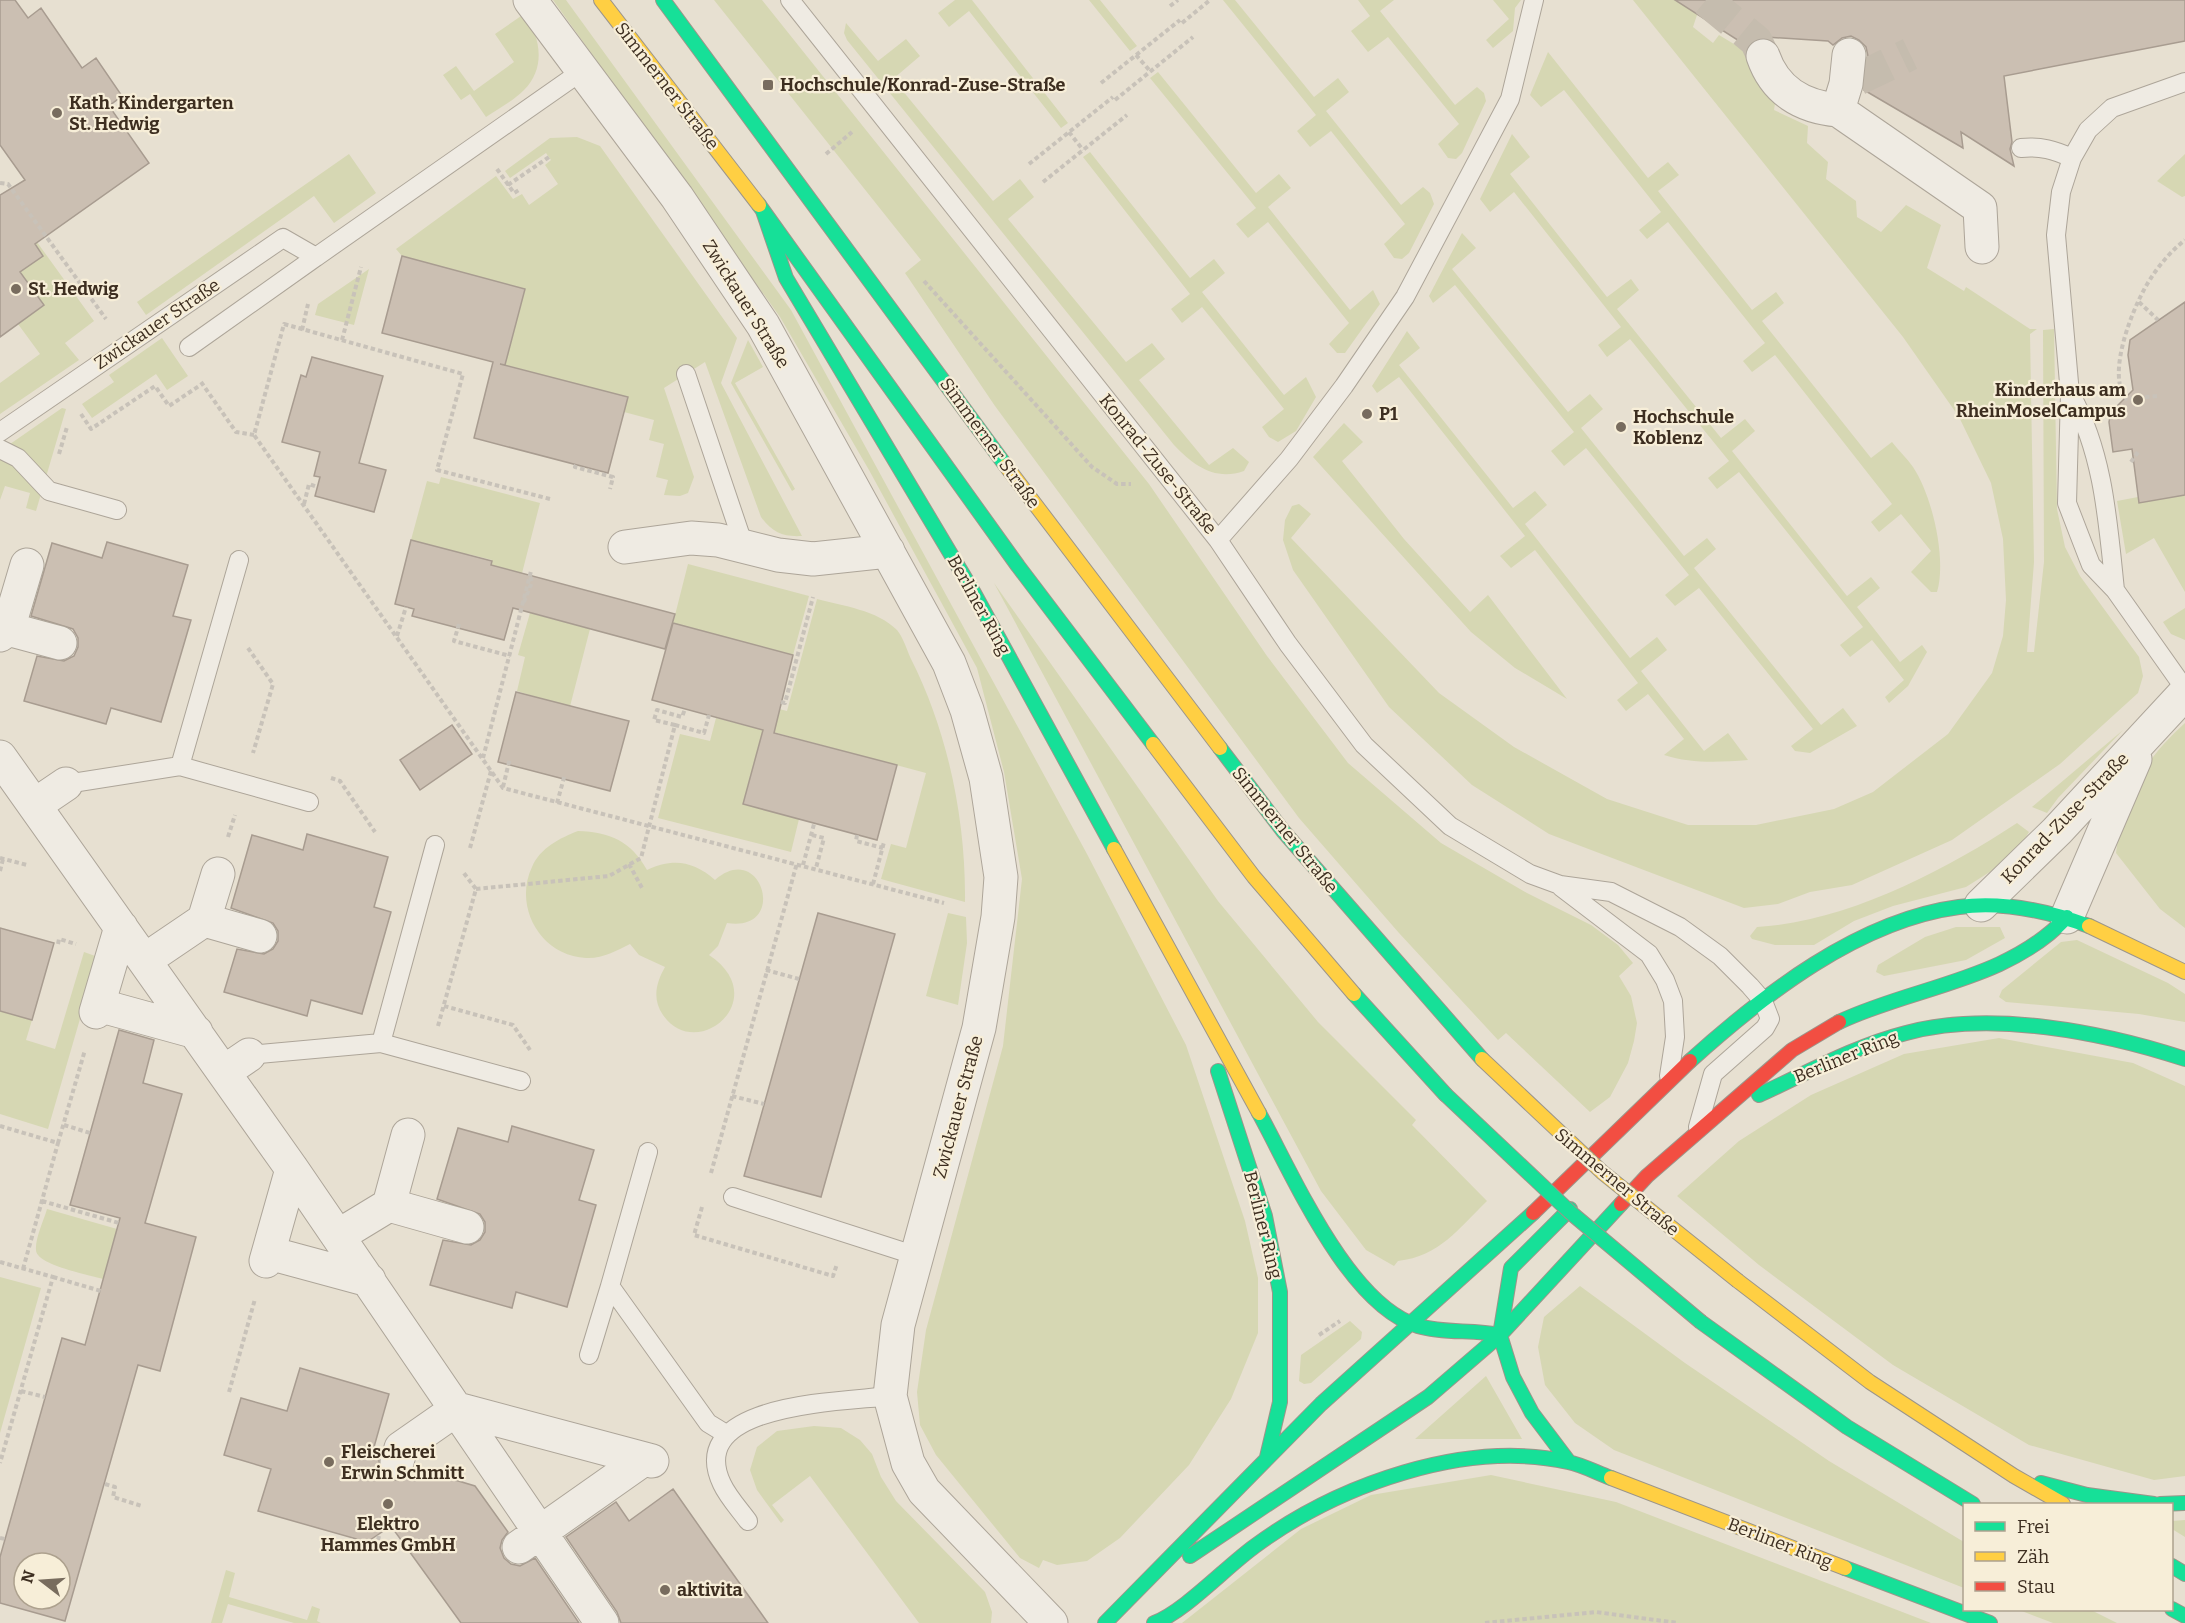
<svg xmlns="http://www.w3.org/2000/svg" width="2185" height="1623" font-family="Bitter,serif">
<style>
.green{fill:#d6d7b3}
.building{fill:#cbbfb2;stroke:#a89c90;stroke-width:1.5;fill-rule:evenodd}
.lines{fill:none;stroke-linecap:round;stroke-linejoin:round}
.street-tunnel{stroke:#c5bcae;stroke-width:33;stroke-dasharray:33 16;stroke-linecap:butt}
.lane-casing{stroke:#ada599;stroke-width:20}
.street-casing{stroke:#ada599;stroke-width:35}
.fast-casing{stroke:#9c958a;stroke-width:16}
.slow-casing{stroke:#9c958a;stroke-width:16}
.jam-casing{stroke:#9c958a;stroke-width:16}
.path{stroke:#c8c2b9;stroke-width:4;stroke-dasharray:4.5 3;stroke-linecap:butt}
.lane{stroke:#efebe3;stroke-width:18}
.street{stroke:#efebe3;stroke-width:33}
.fast{stroke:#16e098;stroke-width:14}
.slow{stroke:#ffcf43;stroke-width:14}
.jam{stroke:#f24e42;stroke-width:14}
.fast-bridge-casing{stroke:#9c958a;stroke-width:16;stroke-linecap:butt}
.slow-bridge-casing{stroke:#9c958a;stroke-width:16;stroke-linecap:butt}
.fast-bridge{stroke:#16e098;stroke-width:14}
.slow-bridge{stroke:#ffcf43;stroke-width:14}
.poi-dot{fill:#786c5e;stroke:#f7eed8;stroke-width:2}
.labels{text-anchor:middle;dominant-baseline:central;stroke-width:4.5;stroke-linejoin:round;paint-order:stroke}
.poi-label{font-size:18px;font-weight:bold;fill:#3d2e20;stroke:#f7eed8;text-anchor:start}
.street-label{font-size:18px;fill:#3d2e20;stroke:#f7eed8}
</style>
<rect width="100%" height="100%" fill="#e7e0d1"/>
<path class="green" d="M553 0H566L791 310 1087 854 1186 1045 1245 1221 1258 1278V1333L1231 1399 1189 1465 1120 1538 1087 1561 1057 1565 1043 1560 1039 1568 1020 1558 936 1455 920 1425 917 1392 926 1330 1003 1046 1022 879 1004 772 977 668 869 470 780 317Z
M714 0H762L1149 484 1267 656 1348 763 1441 843 1527 893 1591 925 1618 945 1633 963 1619 976 1631 996 1637 1023 1634 1041 1628 1063 1610 1097 1590 1112 1506 1033 1498 1040 1399 933 1299 818 995 406 905 273 921 260Z
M955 0H972L1068 123 1061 128 969 11 949 27 938 13Z
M1089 0H1100L1137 46 1130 51Z
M1223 0H1235L1314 97 1338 78 1349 92 1326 111 1401 205 1423 187 1430 193 1434 204 1409 253 1402 259 1394 258 1384 244 1405 224 1331 131 1310 147 1297 131 1316 115Z
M1358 0H1394L1380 11 1455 105 1477 87 1484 93 1486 101 1462 153 1456 159 1448 158 1438 144 1459 124 1388 37 1368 52 1351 31 1370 16Z
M1493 0H1521L1515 8 1513 31 1493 48 1486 40 1509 19Z
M1633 0H1690L1699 9 1693 27 1713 43 1719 35 1757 58 1755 81 1777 90 1774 110 1808 126 1807 143 1828 162 1826 179 1856 201 1857 217 1881 232 1906 205 1941 225 1927 268 1964 291 1966 287 2030 329H2037L2030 334 2034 562 2027 652H2034L2044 562 2043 330 2054 329 2057 509 2065 547 2080 576 2139 657 2143 676 2138 693 2060 764 1952 840 1852 885 1810 892 1778 904 1744 908 1549 834 1472 785 1389 707 1293 570 1283 540 1285 520 1292 506 1299 504 1311 514 1291 538 1439 693 1514 747 1607 799 1688 825H1756L1834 809 1873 792 1948 734 1992 673 2003 636 2006 600 2003 539 1991 483 1959 417 1903 337Z
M524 14C541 37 546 68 524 90 513 101 498 109 486 117L470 94 461 100 443 75 456 66 474 91 514 62 495 34Z
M846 23 878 61 906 39 920 56 893 79 993 201 1020 179 1034 197 1008 219 1126 362 1152 343 1165 359 1139 380 1209 465 1233 448 1249 462 1244 471C1215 481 1194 466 1174 445L847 40 844 33Z
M1548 52 1648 178 1668 162 1679 175 1658 191 1752 310 1776 292 1784 303 1762 321 1871 458 1892 442C1898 450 1907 458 1913 467 1932 495 1947 559 1937 592H1931L1911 572 1931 551 1901 514 1879 532 1871 522 1892 504 1775 355 1752 372 1743 361 1765 343 1668 222 1647 239 1639 230 1661 212 1564 90 1541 107 1530 95Z
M1158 72 1256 193 1279 174 1291 188 1268 207 1350 310 1373 290 1380 304 1345 353H1337L1329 344 1349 323 1268 222 1248 238 1236 224 1256 208 1150 78Z
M1512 134 1530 157 1510 174 1607 297 1631 279 1639 290 1617 309 1721 438 1745 419 1755 431 1732 451 1847 596 1871 577 1880 588 1857 607 1900 662 1922 645 1927 652 1908 686 1889 703 1885 697 1904 680 1872 640 1850 657 1840 645 1863 627 1739 472 1717 489 1708 478 1729 461 1630 339 1607 357 1598 345 1621 327 1514 192 1490 212 1480 199Z
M577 137 600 146 737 338 721 383 802 536C783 537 773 533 761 517L705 362 664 388 694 477 688 493 680 496 664 495 668 480 656 477 664 444 649 440 654 420 624 412 627 397 505 365 524 289 402 256 396 249 496 176 513 199 522 194 529 205 558 184 545 165 551 160 546 153 510 178 505 171 550 138Z
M1090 152 1190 278 1214 259 1225 273 1202 292 1284 395 1306 377 1316 397 1296 431 1278 442 1269 437 1262 427 1284 409 1202 307 1182 323 1171 309 1190 294 1083 157Z
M349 154 376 193 334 223 314 196 146 315 137 302Z
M2185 154V196L2182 197 2157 181Z
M3 195 94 321 65 343 79 360 0 414V383L40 354 18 324 44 305 20 272 43 255 1 197Z
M1462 233 1476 248 1452 269 1568 412 1590 394 1603 409 1581 428 1684 556 1707 538 1716 549 1694 568 1821 725 1843 708 1857 726 1810 753 1795 751 1791 746 1813 729 1699 588 1675 606 1665 595 1689 575 1586 448 1564 466 1551 451 1574 432 1455 285 1433 303 1429 296Z
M369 269 354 325 315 315 318 304Z
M1407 331 1420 348 1399 365 1513 508 1535 491 1547 505 1525 524 1630 658 1657 637 1667 650 1641 671 1704 751 1728 733 1748 760C1720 762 1692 764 1664 755L1684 739 1648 694 1626 711 1617 700 1638 683 1535 550 1511 568 1500 556 1525 536 1399 377 1377 393 1372 386Z
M162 338 188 376 167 390 156 374 92 418 82 404 114 382 109 375Z
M748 340 763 367 735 383 795 489 792 491 731 383Z
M62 408 66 409 36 511 26 508 30 493 5 486 0 500V451Z
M1344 423 1363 442 1342 461 1404 539 1470 612 1488 595 1567 699 1515 668 1471 632 1313 457Z
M441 477 540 503 520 581 489 572 492 560 468 554 464 568 432 560 435 546 411 540 427 481 439 484Z
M2185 495V592L2154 538 2126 554 2117 501 2138 497 2140 502Z
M688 564 809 596 793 655 673 623Z
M994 583 1218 901 1318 1022 1416 1120 1412 1125 1487 1201C1458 1229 1440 1256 1398 1261L1394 1266 1366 1250 1321 1191Z
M817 599C843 606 877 610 897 630 903 637 907 650 911 659 948 732 966 820 965 902L881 879 891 844 906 848 926 773 773 732 779 709 787 711Z
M2185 608V640L2171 634 2163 622Z
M530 613 590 629 567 718 536 709 539 698 517 691 525 657 518 655Z
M716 718 763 730 743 804 799 819 791 852 658 818 680 734 710 741Z
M2185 723V928L2160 909 2116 853C2124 796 2142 762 2185 723Z
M2123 730 2058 798 2047 813 2032 807Z
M2017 823 2029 832 2024 840 1996 868 1966 887 1893 906 1854 921 1814 945H1775L1752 939 1750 936 1757 927C1846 922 1944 871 2017 823Z
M578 831C610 832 631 841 647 870 673 858 693 861 715 880 762 839 789 933 727 923L718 946 709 955C774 998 697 1064 663 1015 652 999 656 983 665 967L639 955 630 944C616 951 602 959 586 958 541 956 513 907 532 867 540 848 560 838 578 831Z
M948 913 966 917 967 943 958 1005 926 996Z
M1956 927H2000L2005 938 1966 960 1884 976 1876 972 1878 965 1925 937Z
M2077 940 2168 983 2185 994V1022L2139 1014 2006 1002 1999 997 2002 990 2061 942Z
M84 952 98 957 48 1129 0 1114V1011L32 1020 26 1040 55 1049Z
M1999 1038 2133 1063 2185 1086V1476L2154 1480 2029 1445 1893 1365 1759 1265 1677 1196 1739 1141 1811 1095 1904 1054Z
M47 1209 117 1229 103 1279C90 1275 36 1265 36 1250 35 1238 44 1220 47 1209Z
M0 1277 41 1288 0 1433Z
M1580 1286 1685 1363 1829 1461 1964 1542V1588L1614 1450 1575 1423 1545 1385 1538 1347 1544 1317Z
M1350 1321 1362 1332 1361 1339 1311 1383 1304 1384 1299 1381 1301 1355Z
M1486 1376 1522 1439H1415Z
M814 1426 841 1428 860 1440 872 1454 881 1477 896 1501 985 1592 992 1612 991 1623H919L810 1476 772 1505 784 1520 781 1523 757 1490 750 1470 757 1447 777 1431Z
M1491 1475 1616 1502 1931 1623H1182L1301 1529 1371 1495Z
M2185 1520V1537L2172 1529V1521Z
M226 1570 235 1573 229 1597 307 1620 312 1606 320 1609 317 1621 321 1623H294L228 1604 222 1623H211Z
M2019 1610H2091L2117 1623H2053Z"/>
<path class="building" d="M0 0H15L28 18 41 8 82 68 96 58 122 96 109 106 149 163 35 244 43 256 20 272 44 305 0 337V195L25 180 0 145Z
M1675 0H2185V41L2004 76 2012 142 2010 149 2014 166 1961 132 1963 148 1864 90 1868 56 1866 47 1859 40 1851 36 1842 38 1833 45 1828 41 1765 37 1755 39 1747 46Z
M402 256 525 289 505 365 500 364 628 397 608 473 474 438 493 362 382 333Z
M2185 302V495L2139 503 2132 449 2113 452 2109 422 2111 412 2133 390 2128 355 2130 340Z
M312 357 383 376 359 463 386 470 374 512 315 496 320 477 314 476 320 452 282 442 301 375 306 377Z
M411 540 492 561 491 565 675 614 665 649 513 608 504 640 412 616 414 609 395 604Z
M107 542 188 565 173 616 191 620 161 722 111 708 106 724 24 701 37 656 64 661 74 656 78 647V638L73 629 31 616 52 543 102 558Z
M673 623 793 655 774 733 897 765 877 840 743 804 763 730 652 700Z
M516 692 629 721 610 791 498 762Z
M452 725 472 754 420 790 400 760Z
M307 834 388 857 374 907 391 912 362 1014 311 1000 307 1016 224 992 237 949 264 954 273 949 278 941V931L273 923 231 908 252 835 303 850Z
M818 913 895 934 821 1197 744 1176Z
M0 928 54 943 32 1020 0 1011Z
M119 1030 154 1040 143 1083 182 1094 145 1223 196 1237 160 1371 138 1365 65 1621 0 1603V1557L62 1338 85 1345 120 1218 70 1205ZM24 1563H60V1599H24Z
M512 1126 594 1150 579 1200 596 1205 567 1307 516 1292 512 1308 430 1285 443 1240 471 1245 480 1240 485 1232V1222L480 1214 437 1199 458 1128 508 1142Z
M300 1368 389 1394 372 1454 379 1457V1466L383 1475 391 1480H401L410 1476 415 1468 475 1486 508 1532 502 1540 500 1548 504 1558 511 1564 520 1566 535 1558 579 1623H461L391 1526 367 1542 258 1511 271 1469 224 1455 241 1398 287 1411Z
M673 1489 713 1546 768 1623H621L617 1612 566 1537 616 1502 629 1521Z"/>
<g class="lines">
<path class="street-tunnel" d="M1706 0 1756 41 1763 56
M1858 79 1910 54"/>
<g class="lane-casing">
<path id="lane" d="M790 0 1218 540 1288 644 1364 745 1450 826 1530 874 1560 885 1611 892 1680 927 1720 956 1750 986 1763 1001 1770 1019 1765 1028 1713 1074 1698 1127
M2185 82 2112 108 2088 130 2072 158 2061 192 2056 235 2070 394 2067 503 2091 565 2115 590 2185 689
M2021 148C2041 146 2054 150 2072 158
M189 347 316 257
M686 374 744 546
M2071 395C2104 454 2108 524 2115 590
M0 432 283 238 316 257 582 71
M0 449 18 458 49 491 117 510
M1218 540 1289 459 1344 386 1405 297 1510 99 1534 0
M180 766 309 802
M66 784 180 766 239 560
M1561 887 1649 954 1665 980 1673 1001 1675 1037 1669 1076
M381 1043 521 1081
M249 1055 381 1043 435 845
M648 1152 610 1286 708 1423 726 1434
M733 1197 917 1256
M589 1355 610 1286
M748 1521C740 1510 728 1497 722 1484 683 1402 845 1402 890 1396"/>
</g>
<g class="street-casing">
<path id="street" d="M530 0 677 197 763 325 949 663 967 710 986 778 1001 877 998 917 979 1028 898 1325 890 1396 908 1463 924 1491 1051 1623
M1763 56C1775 91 1802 107 1838 110L1980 208 1982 247
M1838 110 1846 84 1849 55
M625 547 691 538 718 540 778 555 813 559 888 551
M8 629 60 643
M0 635 8 629 27 565
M0 757 292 1169 602 1623
M35 805 66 784
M1981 905 2057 831 2185 693
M2067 917 2135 759
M204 920 260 936
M145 960 204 920 218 874
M98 1005 196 1032
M96 1012 121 927
M224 1072 249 1055
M389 1205 467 1227
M338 1236 389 1205 408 1135
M269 1253 369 1280
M266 1261 292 1169
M397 1462 401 1448 457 1409 652 1461
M519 1547 644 1459"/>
</g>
<g class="fast-casing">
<path id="fast" d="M663 0 1006 466
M759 205 1018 566 1153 744
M763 211 786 278 974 593 1114 849
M1220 748 1283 831 1482 1059
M1354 994 1445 1094
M1839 1022C1915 986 2007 981 2067 917
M1690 1061C1763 995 1859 920 1959 907 2003 901 2048 911 2089 926
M1218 1071 1265 1216 1280 1292V1402L1267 1457
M1759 1095C1807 1073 1855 1046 1906 1033 1991 1010 2103 1032 2185 1059
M1259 1113C1293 1175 1348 1305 1418 1326 1445 1334 1473 1329 1500 1335
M1701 1322 1847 1427 1973 1504
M1569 1462 1532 1413 1513 1377 1500 1335 1511 1268 1570 1209
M2041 1483 2087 1495 2154 1504
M2160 1504 2185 1503
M1190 1556 1428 1397 1500 1335 1621 1204
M2172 1566 2185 1574
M1845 1568 1990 1623
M2172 1609 2185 1616
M1105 1623 1321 1404 1533 1213
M1154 1623C1183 1613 1227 1566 1255 1546 1338 1485 1465 1439 1568 1462 1583 1465 1597 1473 1611 1478"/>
</g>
<g class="slow-casing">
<path id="slow" d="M601 0 759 205
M1006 466 1220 748
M1153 744 1254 877 1354 994
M1114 849 1259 1113
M2089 926 2185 972
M1738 1281 1870 1382 2014 1476 2063 1504
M1611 1478 1845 1568"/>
</g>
<g class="jam-casing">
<path id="jam" d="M1621 1204 1647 1176 1792 1050 1839 1022
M1533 1213 1690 1061"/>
</g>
<path class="path" d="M1170 6 1178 0
M1182 23 1210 0
M1136 55 1151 72
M1101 83 1180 20
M1115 100 1193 37
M1069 132 1083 150
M826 154 852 132
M1029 164 1113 97
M497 169 514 193 519 190
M1043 182 1127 115
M0 183 8 184 106 319
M508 185 549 157
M924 281 1092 467 1117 484H1131
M2139 302 2158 320
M302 330 308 304
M342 340 361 267
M201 382 236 432 254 435
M2157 396 2127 399C2104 376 2135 301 2151 278 2160 264 2172 250 2185 240
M81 414 91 429 155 386 169 406 202 384
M59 454 67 427
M2131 462 2138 452
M576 465 575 467 613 477 610 489
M550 499 437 470 463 374 284 324 254 435 503 788 944 903
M304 504 309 484 317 487
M524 602 532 582 530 576
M459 624 454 641 510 656
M397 636 406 607
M248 648 273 684 253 753
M781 702 785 703 813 597
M675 725 654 720 657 710 682 717 685 709
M483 758 531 571
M331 778 340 781 375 832
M503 787 510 758
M557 803 565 774
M812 835 824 838 816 868
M857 835 856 841 883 848
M228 837 235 815
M470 848 491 771
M0 858 27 865
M629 864 642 888
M803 865 814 824
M0 871 3 859
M873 884 884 842
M476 889 609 876 641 858 675 725 704 733 709 715
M58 944 59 939 76 944
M766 970 799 979
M444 1006 513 1025 530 1050
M438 1026 476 889 463 872
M732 1096 764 1104
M64 1125 90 1133
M0 1126 58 1143 85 1050
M711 1173 797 863
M42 1201 119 1223
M702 1207 694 1235 833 1276 837 1264
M0 1262 53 1277 0 1463
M23 1269 58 1143
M53 1277 101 1291
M1319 1335 1340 1321
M21 1391 45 1397
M229 1392 255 1299
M105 1484 115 1487 113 1497 142 1506
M0 1538 5 1539
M378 1540 379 1536
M402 1550 404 1549
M1485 1623 1596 1612 1678 1623"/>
<use href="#lane" class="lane"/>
<use href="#street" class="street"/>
<use href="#fast" class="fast"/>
<use href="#slow" class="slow"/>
<use href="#jam" class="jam"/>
<g class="fast-bridge-casing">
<path id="fast-bridge" d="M1445 1094 1570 1212 1701 1322"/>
</g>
<g class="slow-bridge-casing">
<path id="slow-bridge" d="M1482 1059 1602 1172 1738 1281"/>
</g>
<use href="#fast-bridge" class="fast-bridge"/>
<use href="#slow-bridge" class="slow-bridge"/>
</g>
<g class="poi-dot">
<rect x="762" y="79" width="12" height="12" rx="3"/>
<circle cx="57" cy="113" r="6"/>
<circle cx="16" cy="289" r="6"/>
<circle cx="2138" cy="400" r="6"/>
<circle cx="1367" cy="414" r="6"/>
<circle cx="1621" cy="427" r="6"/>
<circle cx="329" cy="1462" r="6"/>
<circle cx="388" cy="1504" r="6"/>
<circle cx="665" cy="1590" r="6"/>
</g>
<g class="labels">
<g class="poi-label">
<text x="780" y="85">Hochschule/Konrad-Zuse-Straße</text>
<text x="69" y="103">Kath. Kindergarten<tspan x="69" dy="21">St. Hedwig</tspan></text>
<text x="28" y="289">St. Hedwig</text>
<text x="2126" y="390" text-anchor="end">Kinderhaus am<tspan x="2126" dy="21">RheinMoselCampus</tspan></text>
<text x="1379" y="414">P1</text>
<text x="1633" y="417">Hochschule<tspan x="1633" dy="21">Koblenz</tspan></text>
<text x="341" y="1452">Fleischerei<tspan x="341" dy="21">Erwin Schmitt</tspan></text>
<text x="388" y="1524" text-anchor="middle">Elektro<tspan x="388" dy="21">Hammes GmbH</tspan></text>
<text x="677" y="1590">aktivita</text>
</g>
<g class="street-label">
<text transform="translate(667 86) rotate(52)">Simmerner Straße</text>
<text transform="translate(746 304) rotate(58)">Zwickauer Straße</text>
<text transform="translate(157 324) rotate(-34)">Zwickauer Straße</text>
<text transform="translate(990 443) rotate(54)">Simmerner Straße</text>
<text transform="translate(1158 464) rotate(51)">Konrad-Zuse-Straße</text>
<text transform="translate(979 605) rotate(61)">Berliner Ring</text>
<text transform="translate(2065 818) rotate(-46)">Konrad-Zuse-Straße</text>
<text transform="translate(1285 830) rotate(51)">Simmerner Straße</text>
<text transform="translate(1846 1057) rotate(-22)">Berliner Ring</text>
<text transform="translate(958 1107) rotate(-75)">Zwickauer Straße</text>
<text transform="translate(1617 1182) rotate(40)">Simmerner Straße</text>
<text transform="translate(1263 1225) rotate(76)">Berliner Ring</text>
<text transform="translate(1780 1543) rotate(21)">Berliner Ring</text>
</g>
</g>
<rect x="1963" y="1503" width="210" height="108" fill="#f7eed8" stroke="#ada18e" stroke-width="1.5"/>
<rect x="1975" y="1522" width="30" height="9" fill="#16e098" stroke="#ada18e" stroke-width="1.5"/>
<text x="2017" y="1533" font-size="18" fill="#3d2e20">Frei</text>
<rect x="1975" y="1552" width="30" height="9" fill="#ffcf43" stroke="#ada18e" stroke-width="1.5"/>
<text x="2017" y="1563" font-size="18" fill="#3d2e20">Zäh</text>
<rect x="1975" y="1582" width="30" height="9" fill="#f24e42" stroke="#ada18e" stroke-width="1.5"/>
<text x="2017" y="1593" font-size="18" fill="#3d2e20">Stau</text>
<g transform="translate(42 1581) rotate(287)"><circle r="28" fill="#f7eed8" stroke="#ada18e" stroke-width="1.5"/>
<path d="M0-4.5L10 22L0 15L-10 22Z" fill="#786c5e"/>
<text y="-9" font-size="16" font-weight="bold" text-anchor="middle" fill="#3d2e20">N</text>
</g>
</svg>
